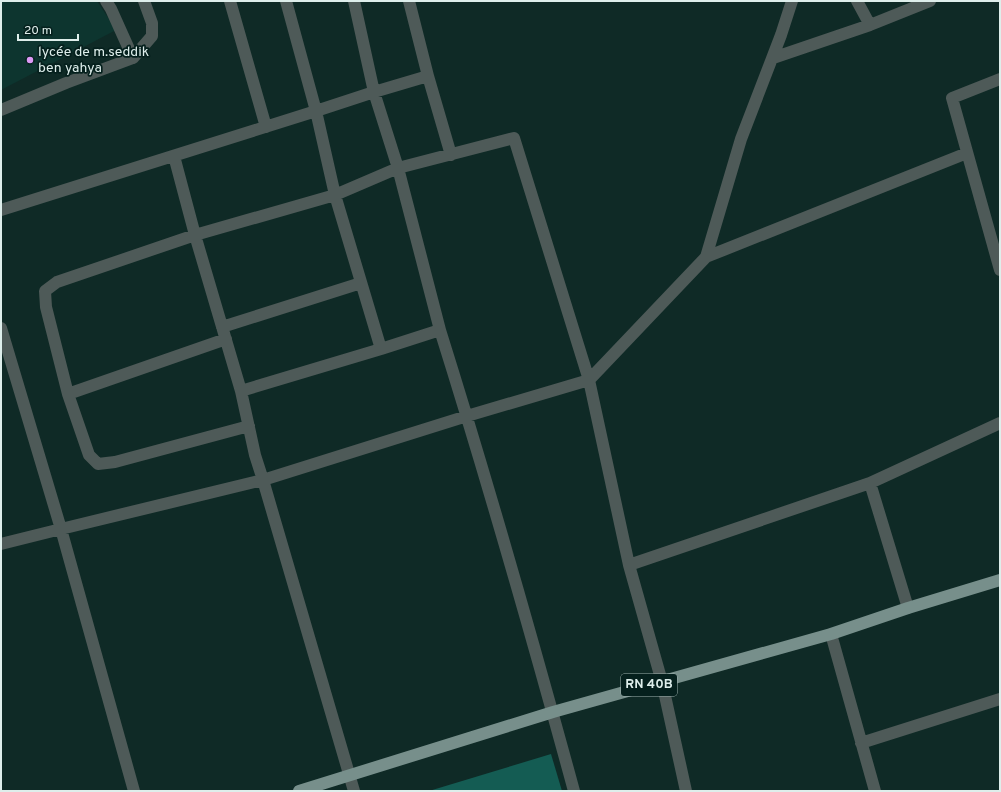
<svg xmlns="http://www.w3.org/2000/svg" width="1001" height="792" font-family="Overpass,sans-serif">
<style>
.built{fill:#0d352f}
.building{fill:#145c53}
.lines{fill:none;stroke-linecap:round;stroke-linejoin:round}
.minor{stroke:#4e5a58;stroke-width:12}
.primary{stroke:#778f8b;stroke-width:12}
.poi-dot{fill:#db99f5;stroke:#05201d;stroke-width:1.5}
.labels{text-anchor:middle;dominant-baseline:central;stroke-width:3.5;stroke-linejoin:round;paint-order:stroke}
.shield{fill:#05201d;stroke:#9db0ad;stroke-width:1}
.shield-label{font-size:13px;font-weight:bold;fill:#deeeeb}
.poi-label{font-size:14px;fill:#deeeeb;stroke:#05201d;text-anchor:start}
</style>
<rect width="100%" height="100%" fill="#0f2a26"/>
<path class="built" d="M1 1H97L116 30 1 90Z"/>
<path class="building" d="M551 754 562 791H429Z"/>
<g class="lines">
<path class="minor" d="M106 1 111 9 133 58
M230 1 266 127
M354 1 374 92 428 76 451 155
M409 1 428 76
M857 1 870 25
M773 58 870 25 930 1
M1000 79 952 98 1000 270
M374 92 398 168 335 195 316 111Z
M1 110 66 83 133 58 152 36V23L144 1
M174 156 195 235 57 282 45 291 46 307 68 394 89 455 98 464 115 462 249 426
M1 210 316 111 286 1
M706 257 741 139 781 35 792 1
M222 327 361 283
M1 328 61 529 263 480 255 455 241 391 195 235 335 195 381 349 440 330 398 168 514 138 589 380 467 416 263 480 354 791
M440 330C488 483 532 637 574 791
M241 391 381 349
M68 394 226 339
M1 544 61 529 134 791
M629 565 589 380 706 257 967 153
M908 608 870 483 1000 423
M831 634 875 791
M861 743 1000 699
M686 791 662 682 629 565 870 483"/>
<path class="primary" d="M299 791 553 712 831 634 908 608 1000 580"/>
</g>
<circle class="poi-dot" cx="30" cy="60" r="4"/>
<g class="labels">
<rect class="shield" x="621" y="674" width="56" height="22" rx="3"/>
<g class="shield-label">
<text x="649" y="685">RN 40B</text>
</g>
<g class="poi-label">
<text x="38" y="52">lycée de m.seddik<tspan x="38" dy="16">ben yahya</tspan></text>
</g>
</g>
<rect width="1001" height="792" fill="none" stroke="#deeeeb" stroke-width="4"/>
<path d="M18 34v6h60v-6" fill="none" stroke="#deeeeb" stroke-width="2"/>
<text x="24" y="34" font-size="12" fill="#deeeeb" stroke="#05201d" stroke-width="3" paint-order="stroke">20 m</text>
</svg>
